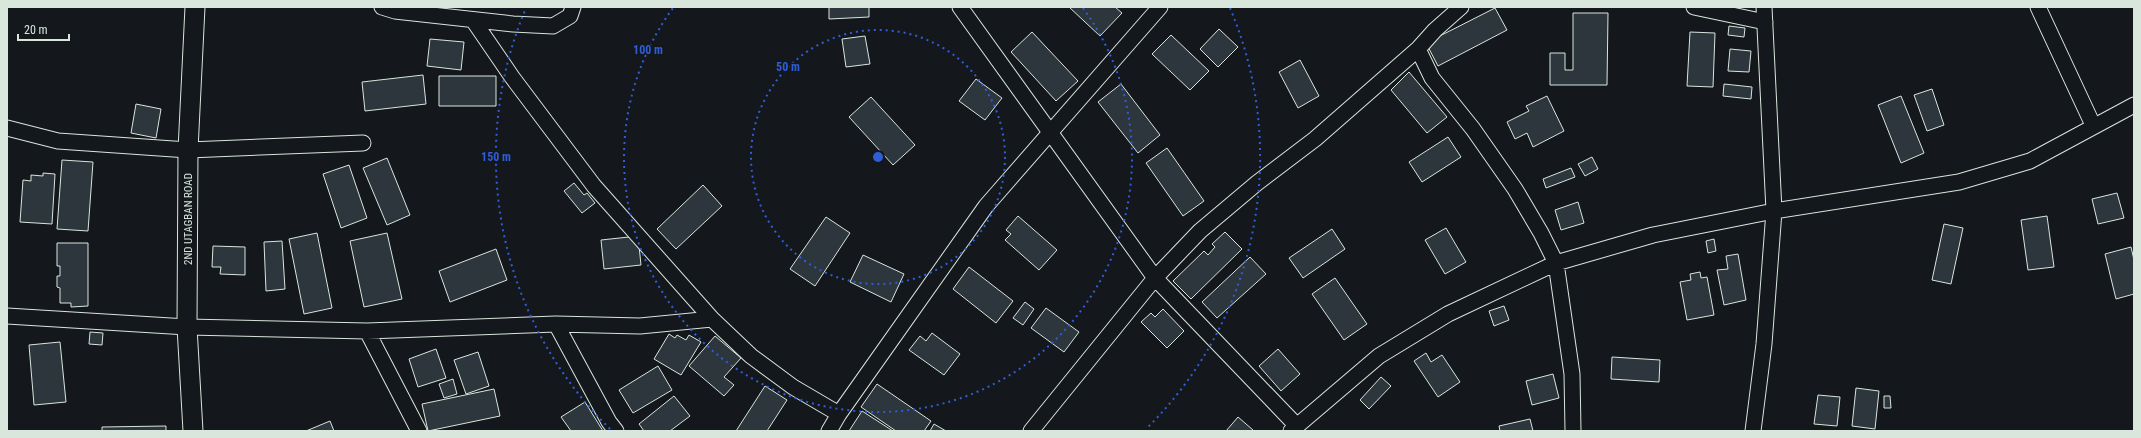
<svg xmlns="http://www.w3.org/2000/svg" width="2141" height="438" font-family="'Roboto Condensed',sans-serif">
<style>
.building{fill:#2c363c;stroke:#d8e6dc}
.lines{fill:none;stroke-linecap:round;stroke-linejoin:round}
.minor-casing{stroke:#d8e6dc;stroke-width:17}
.tertiary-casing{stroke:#d8e6dc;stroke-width:21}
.minor{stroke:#14181c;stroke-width:15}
.tertiary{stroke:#14181c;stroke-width:19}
.ring{fill:none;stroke:#305dd8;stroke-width:2;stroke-dasharray:2 4}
.labels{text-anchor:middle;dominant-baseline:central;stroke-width:3;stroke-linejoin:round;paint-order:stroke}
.street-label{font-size:11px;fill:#d8e6dc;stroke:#14181c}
.centre{fill:#305dd8;stroke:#14181c;stroke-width:2}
.ring-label{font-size:12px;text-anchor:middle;font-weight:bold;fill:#305dd8;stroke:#14181c;stroke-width:3;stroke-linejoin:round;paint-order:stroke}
</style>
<rect width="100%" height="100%" fill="#14181c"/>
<path class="building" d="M829 7H869V17L829 19Z
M1069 7H1115L1122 13 1100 36Z
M1495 8 1507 30 1438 66 1426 43Z
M1573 13H1608L1607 85H1550V53H1565V70H1573Z
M1729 26 1745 28 1744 37 1728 35Z
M1219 29 1238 47 1218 67 1200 49Z
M1032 32 1078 81 1056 101 1011 52Z
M1690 32 1715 33 1713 87 1687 86Z
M1171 35 1209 71 1190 90 1152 54Z
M865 36 870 64 846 67 842 39Z
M430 39 464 42 461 70 427 66Z
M1730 49 1751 51 1749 72 1728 71Z
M1300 60 1319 96 1298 108 1279 72Z
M1409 72 1447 117 1427 133 1391 90Z
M423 75 426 104 365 111 362 82Z
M439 76H496V106H439Z
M976 79 1002 98 985 120 959 101Z
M1121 84 1160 135 1138 153 1098 102Z
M1724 84 1752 87 1751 99 1723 96Z
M1932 89 1944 125 1927 131 1914 95Z
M1547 96 1564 131 1533 147 1527 133 1515 139 1507 122 1529 111 1526 106Z
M1901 96 1924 153 1901 163 1878 105Z
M871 97 915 145 893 165 849 117Z
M136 104 161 109 156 138 131 133Z
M1448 137 1461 157 1422 182 1409 162Z
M1167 148 1204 201 1183 216 1146 163Z
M1592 157 1598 169 1585 176 1578 164Z
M387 158 410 215 387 225 363 168Z
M62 160 93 162 88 231 57 229Z
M349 165 367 218 341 228 323 174Z
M1571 168 1575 177 1546 188 1543 179Z
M43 173 55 174 52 224 20 222 23 180 31 181V175L43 176Z
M574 183 584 195 587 193 595 203 582 213 564 191Z
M703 185 722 206 676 249 657 229Z
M2117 193 2124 218 2098 224 2092 199Z
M1578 202 1584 223 1561 230 1555 210Z
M1018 216 1057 250 1039 270 1005 240 1011 234 1006 230Z
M2047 216 2054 267 2028 270 2021 220Z
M826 217 850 233 815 286 790 269Z
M1944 224 1963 228 1951 284 1932 280Z
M1446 228 1466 262 1445 274 1425 240Z
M1332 229 1345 249 1303 278 1289 258Z
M1225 232 1242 249 1191 299 1173 281 1204 251 1208 255 1215 247 1212 244Z
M317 233 332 308 304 314 289 239Z
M387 233 402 299 364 307 350 241Z
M638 236 641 265 604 269 601 240Z
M1714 239 1716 251 1708 253 1706 241Z
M282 241 285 289 266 291 264 242Z
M57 243H88V306L71 307V303H60V288L57 287V276H60V266H57Z
M213 246 245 247V275L220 274 221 267H212Z
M2131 247 2134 260V294L2116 299 2105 254Z
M496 249 507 280 450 302 439 271Z
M1738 254 1746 300 1724 305 1717 270 1728 269 1726 256Z
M863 255 904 274 891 302 850 282Z
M1250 257 1266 274 1217 318 1202 302Z
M969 267 1013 301 996 323 953 289Z
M1700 272 1701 278 1707 277 1714 315 1687 320 1680 282 1691 280 1690 274Z
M1335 278 1367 324 1344 340 1312 294Z
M1025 302 1034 309 1023 325 1013 318Z
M1504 306 1509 320 1494 326 1489 311Z
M1046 308 1079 332 1064 352 1031 328Z
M1163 309 1184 331 1167 348 1141 322 1151 313 1155 317Z
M90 332 103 333 102 345 89 344Z
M932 333 960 354 944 375 909 350 920 336 926 341Z
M669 334 675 338 677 335 686 340 689 335 701 342 681 375 654 359Z
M715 336 741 358 724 377 734 385 724 396 689 366Z
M60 342 66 402 34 405 29 345Z
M436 349 446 378 418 387 409 359Z
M1278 349 1300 374 1281 391 1259 366Z
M478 352 489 386 466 394 454 360Z
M1426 353 1431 362 1442 355 1460 382 1438 397 1414 361Z
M1612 357 1660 360 1659 382 1611 379Z
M658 366 672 390 633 413 619 390Z
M1553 374 1559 398 1532 405 1526 381Z
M1381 377 1391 386 1369 409 1360 400Z
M453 379 457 394 444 398 439 384Z
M877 384 931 421 924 431H896L861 407Z
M765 386 787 400 767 431H736Z
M1856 388 1879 391 1875 429 1852 426Z
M494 389 500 416 428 431 422 404Z
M1818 395 1840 397 1837 426 1814 424Z
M674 396 690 416 670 431H644L639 424Z
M1884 396H1890L1891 408H1884Z
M585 402 603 431H571L561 417Z
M862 411 893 431H849Z
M1238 417 1253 430 1252 431H1226Z
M1530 419 1533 431H1500L1499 426Z
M330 421 334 431H306Z
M934 424 946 431H930Z
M166 426V431H102V427Z"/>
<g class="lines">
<g class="minor-casing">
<path id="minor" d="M382 7 395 11 513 24 553 26 570 16 573 7
M960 7 1155 278 1296 425
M1694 7 1765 22
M2038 7 2093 125
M1418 49 1432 78 1473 129 1515 189 1541 233 1556 263 1572 374 1573 431
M7 128 58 141 188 150 363 143
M7 316 187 327 367 331 556 324 640 326 712 319 594 186 512 77 473 20
M712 319 751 356 793 387 839 414
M556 324 609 422 616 431
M367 331 419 431
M829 431 839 414 986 206 1160 7
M1031 431 1155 278 1200 231 1257 183 1315 139 1418 49 1435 30 1461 7
M1291 431 1379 356 1448 314 1556 263 1653 235 1774 211 1959 182 2030 161 2134 105
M1753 431 1764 344 1774 211 1764 7"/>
</g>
<g class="tertiary-casing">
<path id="tertiary" d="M193 431 187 327 188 150 195 7"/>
</g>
<use href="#minor" class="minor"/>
<use href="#tertiary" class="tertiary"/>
</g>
<g class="ring">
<circle cx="878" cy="157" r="127"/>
<path d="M1083 8A254 254 0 1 1 673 8"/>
<path d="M610 429A382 382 0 0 1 526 8M1230 8A382 382 0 0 1 1146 429"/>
</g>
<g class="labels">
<g class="street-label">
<text transform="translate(188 219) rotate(-90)">2ND UTAGBAN ROAD</text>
</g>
</g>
<circle cx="878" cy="157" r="6" class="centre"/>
<g class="ring-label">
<text x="648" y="54">100 m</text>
<text x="788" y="71">50 m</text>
<text x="496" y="161">150 m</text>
</g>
<rect width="2141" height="438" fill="none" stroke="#d8e6dc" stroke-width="16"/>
<path d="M18 34v6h51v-6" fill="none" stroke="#d8e6dc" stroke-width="2"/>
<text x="24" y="34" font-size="12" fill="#d8e6dc" stroke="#14181c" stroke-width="3" paint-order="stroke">20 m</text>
</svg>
